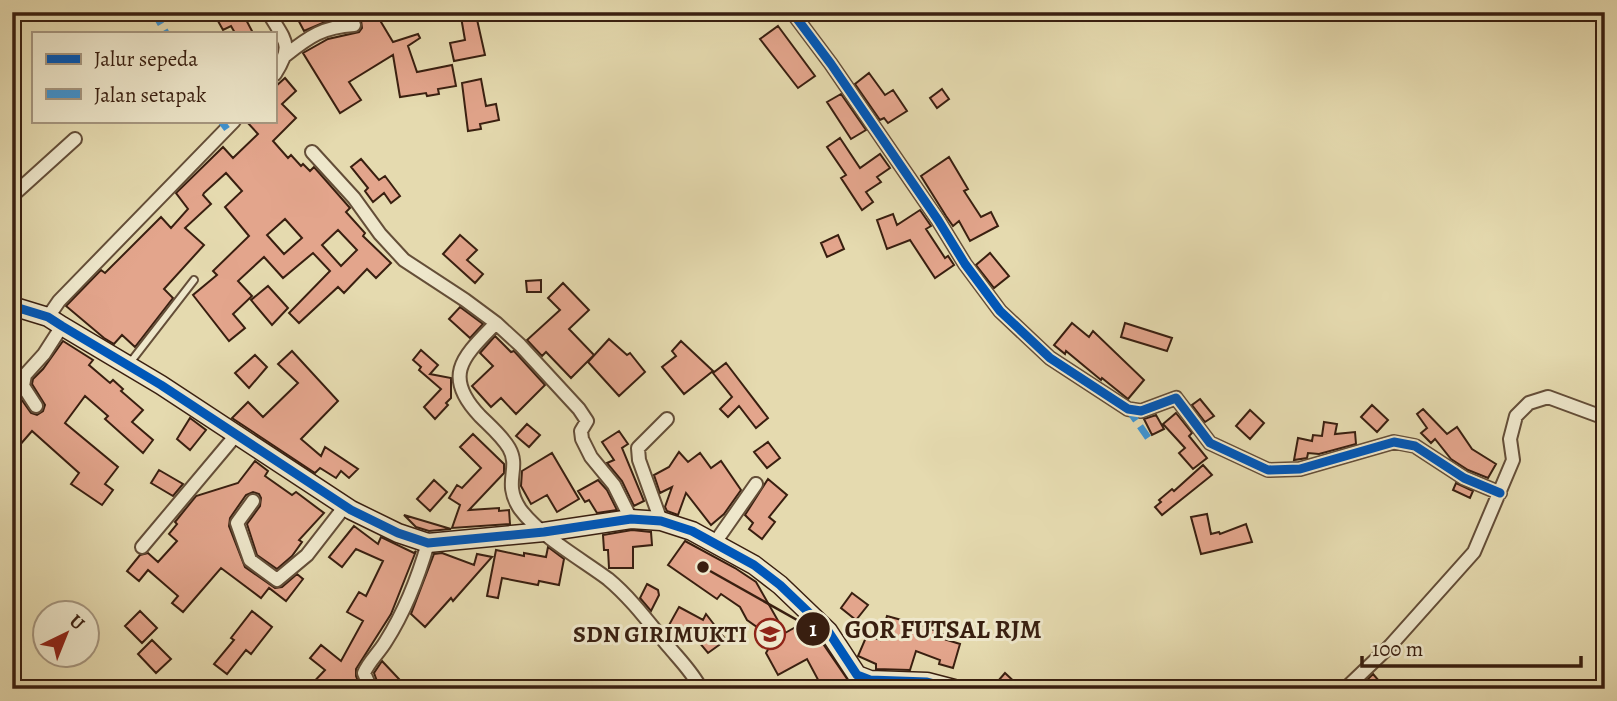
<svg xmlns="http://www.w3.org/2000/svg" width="1617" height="701" font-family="Alegreya,serif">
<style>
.building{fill:#e3a58c;stroke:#391f10;stroke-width:2;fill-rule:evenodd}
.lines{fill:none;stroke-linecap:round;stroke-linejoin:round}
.lane-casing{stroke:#644e38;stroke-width:10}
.street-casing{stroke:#644e38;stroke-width:16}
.secondary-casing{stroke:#391f10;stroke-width:21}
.lane{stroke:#eee7cb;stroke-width:6}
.street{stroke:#eee7cb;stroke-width:12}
.secondary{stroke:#eee7cb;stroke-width:18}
.quiet{stroke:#3e94d3;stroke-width:7;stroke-dasharray:14 7;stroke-linecap:butt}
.cycleway-casing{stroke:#eee7cb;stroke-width:13}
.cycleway{stroke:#0057b8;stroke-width:9}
.labels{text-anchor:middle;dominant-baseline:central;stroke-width:6;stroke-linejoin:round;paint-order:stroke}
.poi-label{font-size:24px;font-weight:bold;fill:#391f10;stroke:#eee7cb;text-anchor:end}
.leader{fill:none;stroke:#391f10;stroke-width:2.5}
.callout-dot{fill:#391f10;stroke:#eee7cb;stroke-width:2.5}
.mark-label{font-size:21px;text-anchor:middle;font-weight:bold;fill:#fff}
.callout-label{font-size:26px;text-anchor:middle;font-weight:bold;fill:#391f10;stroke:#eee7cb;stroke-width:6;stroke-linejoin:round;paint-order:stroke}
</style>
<rect width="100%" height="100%" fill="#e5daaf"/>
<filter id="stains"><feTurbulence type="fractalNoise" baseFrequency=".00286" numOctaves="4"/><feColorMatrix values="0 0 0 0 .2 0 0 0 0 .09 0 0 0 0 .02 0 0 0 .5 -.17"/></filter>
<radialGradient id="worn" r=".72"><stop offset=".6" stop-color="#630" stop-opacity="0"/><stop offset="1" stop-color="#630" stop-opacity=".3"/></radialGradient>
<path class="building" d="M213 12H242L253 33H235L231 26 223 30Z
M294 12H375L393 42 418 34 420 38 408 46 417 72 452 65 456 86 438 89 439 94 427 96 426 93 400 97 393 55 349 82 361 100 340 113 303 53 328 39 359 32 362 28 361 20 354 16 332 19 304 31Z
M476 15 485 55 454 61 450 43 465 40 461 17Z
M778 26 815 76 798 88 760 39Z
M869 73 885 95 893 90 907 111 888 123 884 118 880 120 855 84Z
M285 78 296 91 282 104 296 118 273 141 288 158 291 155 301 166 303 164 310 171 314 167 350 208 346 212 365 233 363 236 391 263 376 278 367 269 344 293 338 287 299 323 289 313 330 271 313 253 283 278 264 257 238 281 252 296 233 314 245 328 229 341 193 295 217 275 213 271 249 236 225 207 242 191 226 173 204 193 203 195 211 204 185 228 204 245 164 289 173 298 135 347 122 335 114 344 104 338 66 306 101 270 105 273 161 217 171 228 188 209 176 193 223 147 233 158 258 134 246 121H275V87ZM285 219 302 238 284 254 267 235ZM338 230 357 250 341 266 322 245Z
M481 79 486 106 496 104 499 120 480 124 481 129 468 131 462 83Z
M942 89 949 99 937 108 930 98Z
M841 94 866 130 851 139 827 102Z
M840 138 860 168 880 154 890 168 877 177 881 182 866 192 873 202 862 210 841 178 846 175 827 147Z
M949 157 968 189 964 191 981 217 991 212 998 226 970 241 959 221 953 226 946 216 921 176Z
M361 159 379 180 385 176 400 196 391 203 384 193 373 202 365 191 368 188 351 167Z
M920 210 931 226 926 229 945 258 948 256 954 265 935 278 910 240 887 249 877 220 893 214 897 225Z
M460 235 477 250 467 260 483 274 475 283 443 254Z
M838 235 844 249 827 257 821 243Z
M990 253 1009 276 994 288 976 265Z
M541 280V292H527L526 281Z
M563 283 589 310 569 329 594 355 571 378 546 352 542 356 527 340 560 310 548 298Z
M268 286 288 308 272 325 251 300Z
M460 307 483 324 470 338 449 319Z
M1072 323 1089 337 1093 331 1144 380 1128 399 1102 378 1101 380 1066 351 1065 354 1054 345Z
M1125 323 1172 338 1167 351 1121 337Z
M495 336 511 352 514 351 545 385 516 414 501 398 491 407 472 386 493 366 480 353Z
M609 339 627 355 630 353 645 372 619 396 588 362Z
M63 341 93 360 89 365 110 383 113 380 123 389 121 391 143 410 132 422 153 440 143 453 105 419 108 416 85 396 65 423 118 467 105 484 113 490 102 505 71 484 79 473 32 431 12 454V404L19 396 31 413 37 415 43 411 45 405 32 384 33 379 43 369Z
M681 341 713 371 684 394 662 367 676 356 672 351Z
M421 350 438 365 430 374 451 378V398L446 403 448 405 435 419 424 407 441 389 419 370 421 367 413 360Z
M292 351 338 401 301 439 321 456 325 447 358 469 349 478 341 471 336 478 320 468 315 473 232 418 248 402 263 417 298 383 278 364Z
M255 355 267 367 249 388 235 373Z
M726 363 768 418 756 428 739 406 728 417 720 409 732 397 713 373Z
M1200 399 1214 416 1205 422 1192 405Z
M1372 405 1388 420 1377 432 1361 417Z
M1423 409 1447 434 1457 427 1472 449 1496 464 1488 478 1468 470 1451 459 1435 439 1431 443 1421 433 1427 428 1417 414Z
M1250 410 1264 423 1250 439 1236 426Z
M1176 413 1192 433 1189 436 1207 458 1193 469 1179 453 1185 448 1163 424Z
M1156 415 1164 429 1152 435 1144 419Z
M190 418 206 430 190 450 177 439Z
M1324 422 1337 424 1335 434 1355 432 1356 444 1319 454 1308 453 1307 458 1294 460 1298 438 1312 441 1313 435 1322 436Z
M527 424 540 435 529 447 516 436Z
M619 431 628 444 622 448 644 501 634 506 622 481 607 463 614 460 602 442Z
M473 434 504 464V473L469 510 499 508V511L509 510 510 524 452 528 460 505 449 498 457 485 462 488 481 468 460 447Z
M768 442 780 458 767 468 754 452Z
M679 452 688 462 700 453 711 468 721 461 741 490 724 514 711 525 686 493 678 515 667 511 665 507 672 487 660 493 654 475 669 467Z
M552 453 579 499 557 512 547 495 531 504 521 486 522 471Z
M255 461 268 471 265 476 292 495 296 492 324 513 299 540 302 542 292 556 277 569 257 555 247 524 260 506 261 498 259 494 253 492 246 495 230 518 229 526 245 567 275 588 282 587 297 574 303 579 286 601 269 588 261 598 221 568 183 612 172 603 178 596 148 570 139 581 127 571 140 555 148 553 158 562 177 541 169 534 177 524 175 522 196 496 238 483Z
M1203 465 1212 475 1162 515 1155 507 1161 502 1159 500 1172 489 1174 491Z
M159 470 183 484 173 496 151 483Z
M768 479 787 495 769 517 775 522 762 539 749 529 753 523 745 515Z
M434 480 447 492 430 511 417 499Z
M598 480 607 490 617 510 597 513 589 500 585 502 578 491Z
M1456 483 1473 491 1470 498 1453 490Z
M1207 514 1211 534 1219 532 1220 534 1246 524 1252 542 1201 554 1191 517Z
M404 515 451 529 429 531 416 527Z
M354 526 378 544 381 537 414 553 416 551 391 614 356 669V676L361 689H307L325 670 310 658 321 645 341 661 363 621 347 612 359 592 366 596 383 561 356 549 342 567 329 557Z
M632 530 651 532 652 545 633 547V568H609L608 550H604L603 535Z
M685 541 735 568 756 582 785 633 803 623 819 638 854 689H823L807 659 778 675 766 653 774 639 747 620 740 607 721 594 717 599 668 565Z
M548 547 564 559 559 585 539 581 538 585 502 578 498 598 487 596 496 550 524 556V553L546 557Z
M442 553 474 565 477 554 492 557 453 601 451 598 425 627 411 614 434 554Z
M647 584 658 590 659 595 651 611 640 598Z
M852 593 868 605 856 620 841 608Z
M679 607 703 620 706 614 726 640 708 653 699 642 669 625Z
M140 611 157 628 142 643 125 626Z
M252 611 272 627 251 654 246 650 227 674 214 664 234 640 231 638Z
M887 616 927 627 945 635 944 639 960 644 953 668 939 664 940 660 916 651 910 670 876 669V664L858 656 867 635 880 640Z
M152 640 171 659 156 673 138 654Z
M382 661 398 678 408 689H380L374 673Z
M1005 673 1022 689H991Z
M1373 674 1380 682 1371 689H1358Z"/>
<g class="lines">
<g class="lane-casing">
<path id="lane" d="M129 364 194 280"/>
</g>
<g class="street-casing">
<path id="street" d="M268 12C285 41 294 44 275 74
M792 12 831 64 938 220 965 264 1000 311 1050 358 1128 409 1141 411 1176 398 1210 443 1268 470 1300 469 1394 442 1415 446 1464 478 1500 493
M286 55C310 36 323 27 354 25
M312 152 354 198 380 234 404 260 465 300 496 323 520 345 579 409 587 421 581 431 582 439 591 457 614 485 631 519
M12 196 75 139
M48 317 59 301 234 121
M496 323C464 356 441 375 480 416 490 426 502 436 509 448 521 469 502 482 520 509 540 536 581 559 608 579 631 598 650 624 669 647 680 660 693 673 701 689
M36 406 23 386 25 375 44 354 62 326
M253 501 237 523 250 560 277 580 307 555 345 506
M661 521 639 460 638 448 667 419
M714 544 756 484
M142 547 236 435
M371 689 364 673C369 661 379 653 386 641 405 611 418 578 428 543
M1345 689 1390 646 1474 552 1513 460 1510 439 1516 416 1529 403 1548 397 1605 418"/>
</g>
<g class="secondary-casing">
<path id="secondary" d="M12 306 48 317 62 326 161 385 351 510 398 533 428 543 544 532 631 519 661 521 692 531 754 565 780 585 828 631 857 675 870 680 927 682 954 689"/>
</g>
<use href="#lane" class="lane"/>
<use href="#street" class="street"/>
<use href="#secondary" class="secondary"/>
<path class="quiet" d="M154 12 166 33
M221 121 227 129
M1128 409 1149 439"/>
<g class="cycleway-casing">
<path id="cycleway" d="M792 12 831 64 938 220 965 264 1000 311 1050 358 1128 409 1141 411 1176 398 1210 443 1268 470 1300 469 1394 442 1415 446 1464 478 1500 493
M12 306 48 317 62 326 161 385 351 510 398 533 428 543 544 532 631 519 661 521 692 531 754 565 780 585 828 631 857 675 870 680 927 682 954 689"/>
</g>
<use href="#cycleway" class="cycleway"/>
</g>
<defs>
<g id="school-ring" transform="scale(1.575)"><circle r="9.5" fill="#eee7cb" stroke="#8f2418" stroke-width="1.5"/><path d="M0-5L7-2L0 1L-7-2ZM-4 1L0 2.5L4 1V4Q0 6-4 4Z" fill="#8f2418"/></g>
</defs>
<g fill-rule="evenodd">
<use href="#school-ring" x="770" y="634"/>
</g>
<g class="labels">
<g class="poi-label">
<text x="747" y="634">SDN GIRIMUKTI</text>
</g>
</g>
<path class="leader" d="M703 567L813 629"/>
<g class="callout-dot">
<circle cx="703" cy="567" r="7"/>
<circle cx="813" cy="629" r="18"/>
</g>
<g class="mark-label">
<text x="813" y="636">1</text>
</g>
<g class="callout-label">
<text x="943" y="638">GOR FUTSAL RJM</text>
</g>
<rect width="1617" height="701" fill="none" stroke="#e5daaf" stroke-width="42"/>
<rect x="14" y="14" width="1589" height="673" fill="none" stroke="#391f10" stroke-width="3.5"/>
<rect x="21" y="21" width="1575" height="659" fill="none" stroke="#391f10" stroke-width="2"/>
<rect x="32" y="32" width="245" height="91" fill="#eee7cb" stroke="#a69780" stroke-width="2"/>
<rect x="46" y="54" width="35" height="10" fill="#0057b8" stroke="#a69780" stroke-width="2"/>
<text x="94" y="66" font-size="21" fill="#391f10">Jalur sepeda</text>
<rect x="46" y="89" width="35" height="10" fill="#3e94d3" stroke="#a69780" stroke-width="2"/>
<text x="94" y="102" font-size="21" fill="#391f10">Jalan setapak</text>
<g transform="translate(66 634) rotate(43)"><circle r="33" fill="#eee7cb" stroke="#a69780" stroke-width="2"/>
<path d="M0-5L12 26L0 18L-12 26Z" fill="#8f2418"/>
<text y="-10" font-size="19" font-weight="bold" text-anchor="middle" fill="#391f10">U</text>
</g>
<path d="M1362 656v10h219v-10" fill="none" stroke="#391f10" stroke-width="3.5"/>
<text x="1372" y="656" font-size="21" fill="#391f10" stroke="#eee7cb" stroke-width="5" paint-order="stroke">100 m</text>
<rect width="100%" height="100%" filter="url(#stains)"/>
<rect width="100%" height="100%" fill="url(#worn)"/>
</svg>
